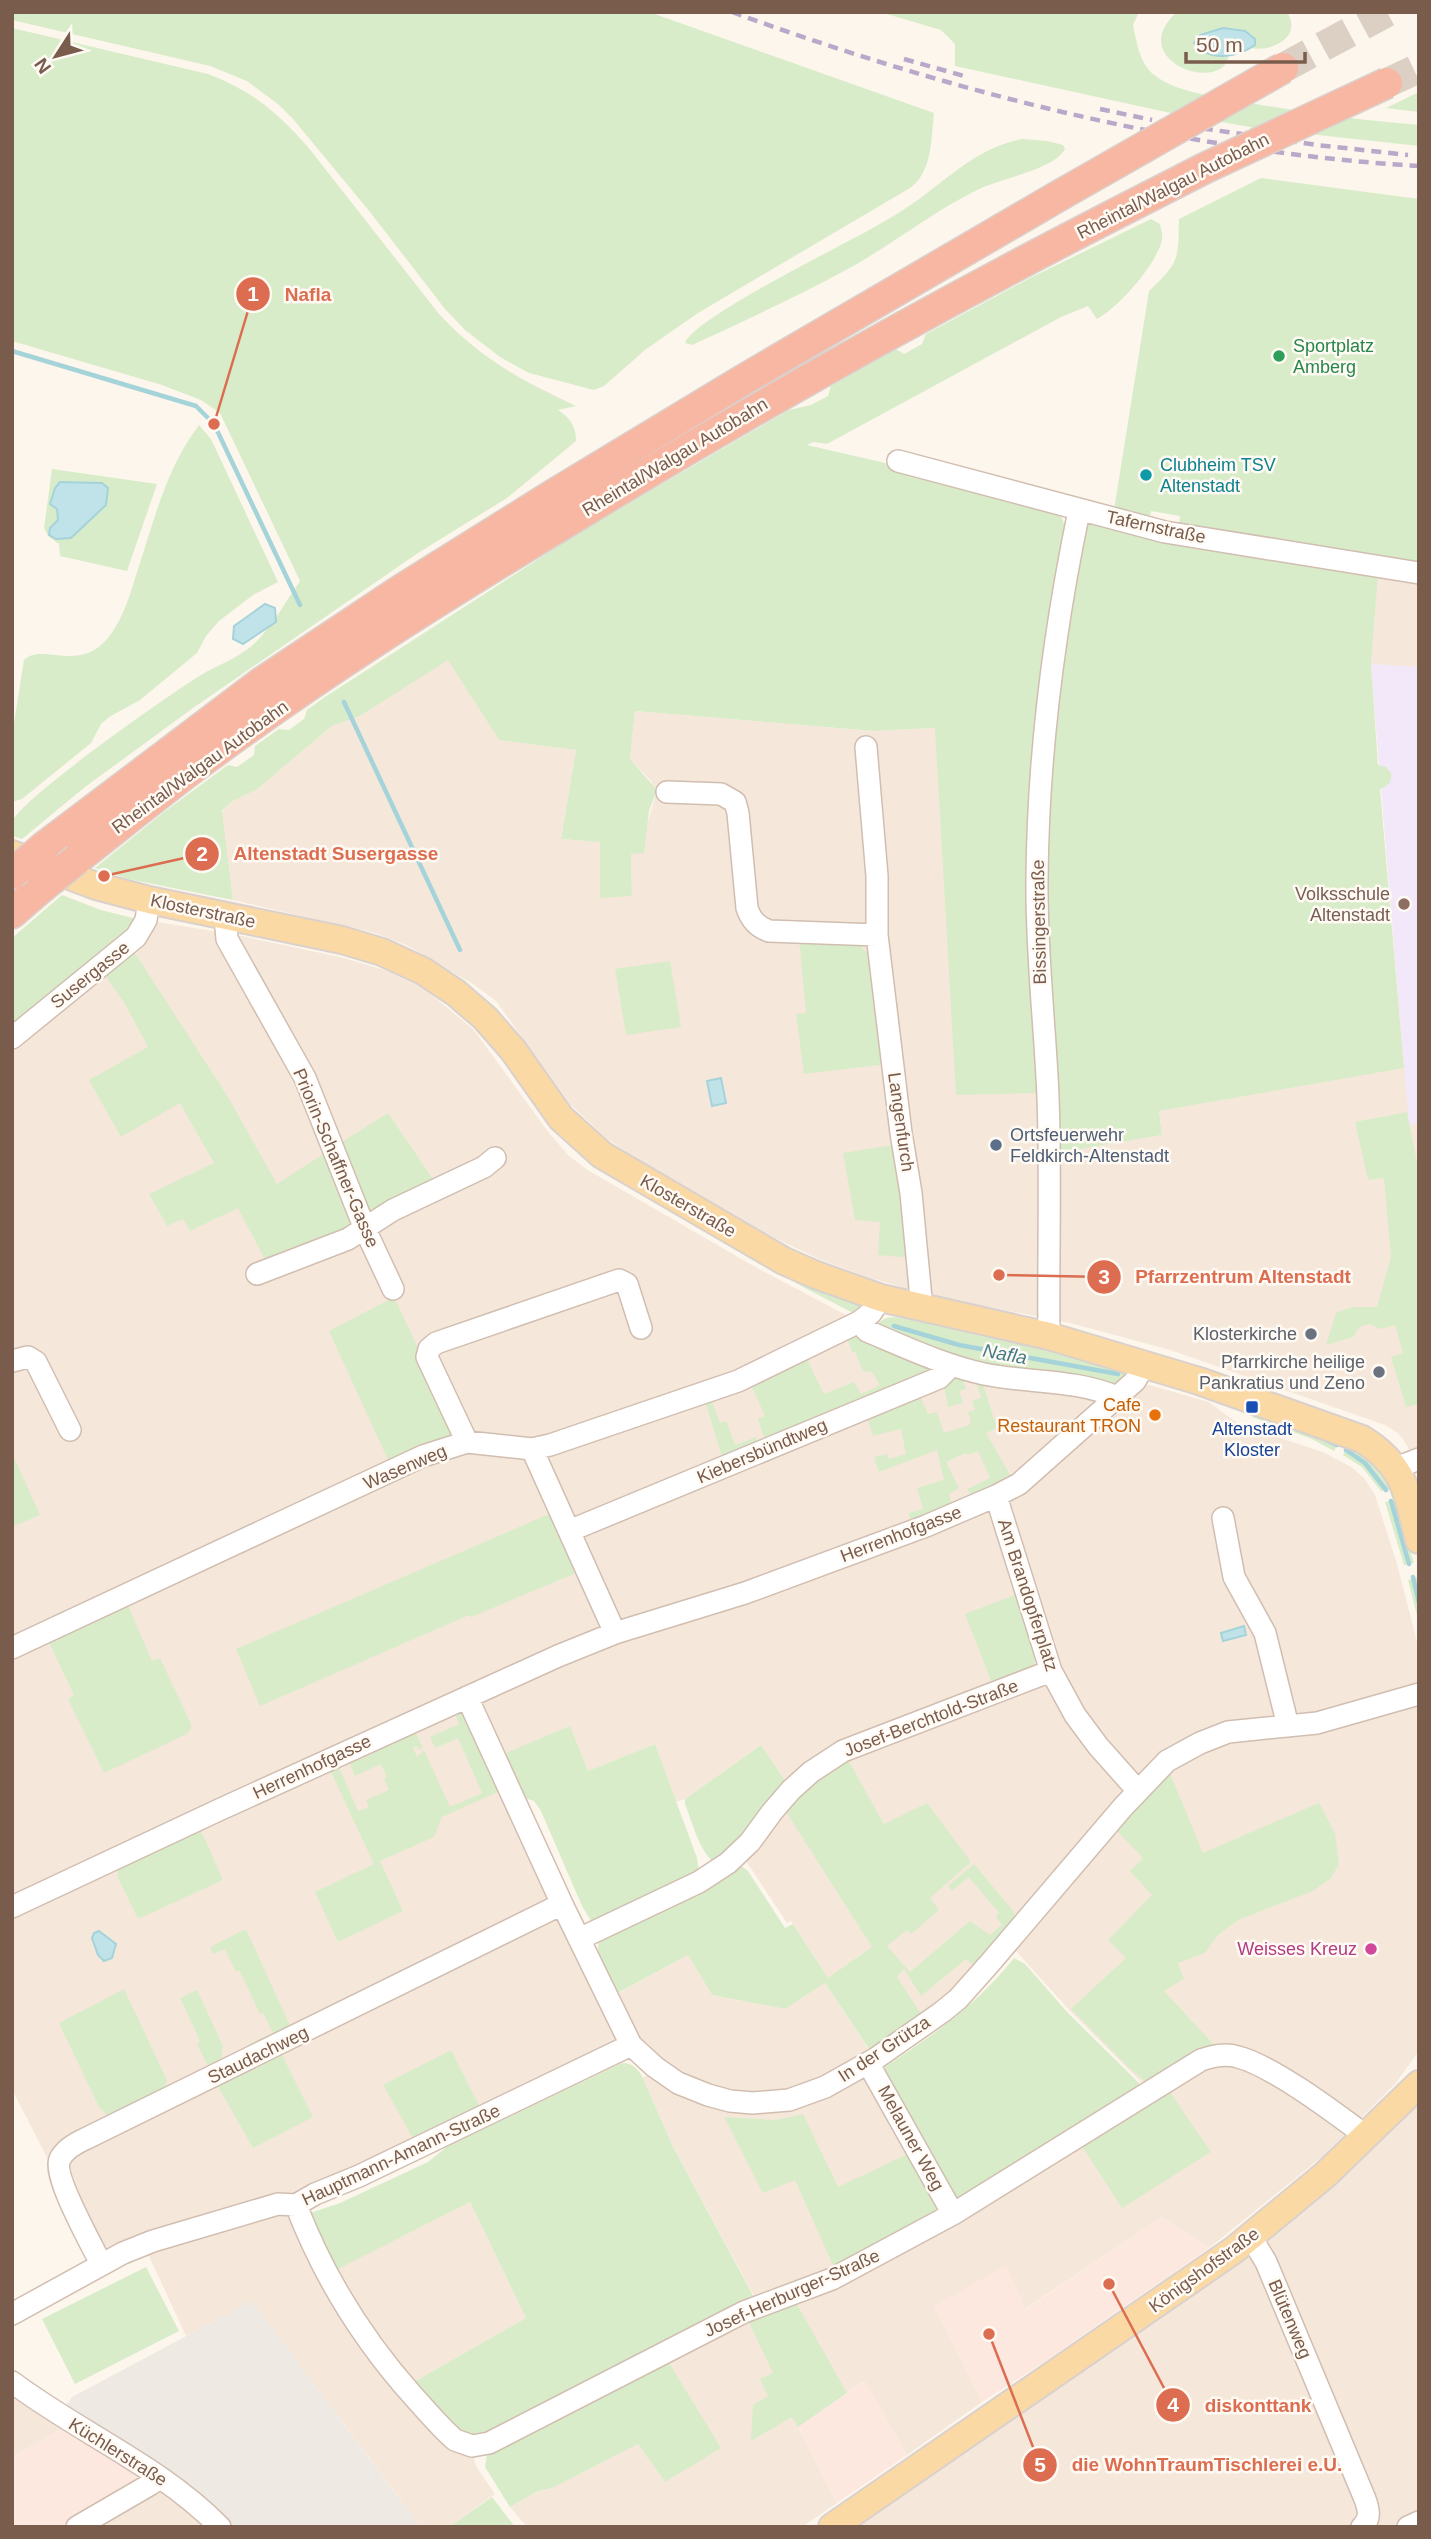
<svg xmlns="http://www.w3.org/2000/svg" width="1431" height="2539" font-family="Helvetica,sans-serif">
<style>
.residential{fill:#f5e8da;fill-rule:evenodd}
.commercial{fill:#fde8e0}
.industrial{fill:#efe9e4}
.education{fill:#f3e8fa}
.green{fill:#d8ecc9;fill-rule:evenodd}
.water{fill:#bfe3e8;stroke:#a5d3da;stroke-width:2}
.lines{fill:none;stroke-linecap:round;stroke-linejoin:round}
.stream{stroke:#a5d3da;stroke-width:4.5}
.highway-tunnel{stroke:#dcd0c4;stroke-width:30;stroke-dasharray:30 15;stroke-linecap:butt}
.minor-casing{stroke:#d1beb0;stroke-width:24}
.major-casing{stroke:#dad1cd;stroke-width:30}
.highway-casing{stroke:#dad1cd;stroke-width:33}
.minor{stroke:#fff;stroke-width:21}
.major{stroke:#fbd9a5;stroke-width:26}
.highway{stroke:#f7b7a3;stroke-width:30}
.rail{stroke:#b9a8c9;stroke-width:4.5;stroke-dasharray:10 7;stroke-linecap:butt}
.highway-bridge-casing{stroke:#dad1cd;stroke-width:33;stroke-linecap:butt}
.highway-bridge{stroke:#f7b7a3;stroke-width:30}
.leisure-dot{fill:#2e9e5b;stroke:#fffaf3;stroke-width:2.5}
.culture-dot{fill:#0f9aa8;stroke:#fffaf3;stroke-width:2.5}
.education-dot{fill:#8d6e63;stroke:#fffaf3;stroke-width:2.5}
.service-dot{fill:#5c6f8a;stroke:#fffaf3;stroke-width:2.5}
.worship-dot{fill:#6b7280;stroke:#fffaf3;stroke-width:2.5}
.transit-dot{fill:#1a4fb4;stroke:#fffaf3;stroke-width:2.5}
.food-dot{fill:#e8710a;stroke:#fffaf3;stroke-width:2.5}
.hotel-dot{fill:#d1479c;stroke:#fffaf3;stroke-width:2.5}
.labels{text-anchor:middle;dominant-baseline:central;stroke-width:5;stroke-linejoin:round;paint-order:stroke}
.street-label{font-size:18px;fill:#7a5c4d;stroke:#fffaf3}
.leisure-label{font-size:18px;fill:#27864d;stroke:#fffaf3;text-anchor:start}
.culture-label{font-size:18px;fill:#0d838f;stroke:#fffaf3;text-anchor:start}
.education-label{font-size:18px;fill:#785e54;stroke:#fffaf3;text-anchor:end}
.service-label{font-size:18px;fill:#4e5e75;stroke:#fffaf3;text-anchor:start}
.worship-label{font-size:18px;fill:#5b616d;stroke:#fffaf3;text-anchor:end}
.food-label{font-size:18px;fill:#c56008;stroke:#fffaf3;text-anchor:end}
.transit-label{font-size:18px;fill:#164399;stroke:#fffaf3}
.hotel-label{font-size:18px;fill:#b23c85;stroke:#fffaf3;text-anchor:end}
.water-label{font-size:19px;font-style:italic;fill:#437c86;stroke:#fffaf3}
.leader{fill:none;stroke:#dc6d51;stroke-width:2.5}
.callout-dot{fill:#dc6d51;stroke:#fffaf3;stroke-width:2.5}
.mark-label{font-size:21px;text-anchor:middle;font-weight:bold;fill:#fff}
.callout-label{font-size:19px;text-anchor:middle;font-weight:bold;fill:#dc6d51;stroke:#fffaf3;stroke-width:5;stroke-linejoin:round;paint-order:stroke}
</style>
<rect width="100%" height="100%" fill="#fdf6ec"/>
<path class="residential" d="M1378 567 1419 573V1475L1414 1459 1405 1442 1397 1432 1385 1425 1170 1350 1070 1323 939 1297 870 1278 819 1259 775 1238 640 1161 606 1138 570 1104 496 1001 473 984 408 946 375 933 233 900 222 812 231 802 256 790 332 726 360 716 448 659 499 740 576 750 561 839 601 842 600 897 632 895 631 854 646 828 656 794 651 781 630 759 635 711 874 731 936 728 948 935 1047 1092 1050 1154 1162 1135 1159 1111 1404 1067 1371 664Z
M146 920 237 935 340 957 388 971 413 983 433 996 474 1030 549 1133 568 1155 586 1169 750 1264 859 1322 1135 1381 1209 1402 1240 1425 1323 1452 1351 1467 1364 1478 1375 1495 1397 1564 1419 1649V2051L1395 2084 1323 2156 1209 2248 1162 2217 1025 2309 935 2307 982 2402 907 2455 864 2381 798 2427 837 2503 802 2527H527L510 2507 538 2491 552 2488 638 2443 666 2358 759 2305 673 2147 643 2078 654 2068 631 2045 307 2200 326 2274 470 2202 526 2318 405 2387 472 2452 476 2466 495 2494 449 2527H421L252 2301 186 2336 144 2245 101 2264 12 2089V1038ZM570 1727 588 1771 655 1744 675 1802 685 1799 761 1745 791 1790 843 1752 884 1824 780 1802 740 1852 787 1923 791 1921 793 1924 828 1978 925 2024 1008 1942 1070 2011 1150 2091 953 2214 875 2059 825 1983 785 2009 712 1995 688 1955 608 1999 496 1757Z
M1419 2085V2527H832L1192 2280Z
M12 2382 63 2428 12 2457Z
M151 2484 220 2527H77Z"/>
<path class="commercial" d="M1162 2217 1209 2248 1047 2360 982 2402 934 2306 1006 2266 1026 2309Z
M865 2381 907 2455 837 2503 798 2427Z
M63 2428 158 2476 77 2527H12V2457Z"/>
<path class="industrial" d="M252 2301 384 2478 421 2527H220L59 2415 72 2397Z"/>
<path class="education" d="M1371 664 1419 667V1123L1409 1125Z"/>
<path class="green" d="M12 12H649L934 113C931 139 933 171 910 188L698 313 645 350 604 386 594 390 529 373 500 357 465 330 445 309 370 212 293 119 279 105 247 81 210 66 12 20Z
M880 12H1139L1133 25C1137 44 1140 66 1157 77 1178 92 1209 95 1233 100 1295 111 1356 120 1419 125V146L1255 128 1166 112 955 66V44L941 30Z
M1177 12H1287C1303 37 1272 52 1251 48L1255 45 1252 35 1234 28 1216 56 1229 55C1223 96 1123 60 1177 12Z
M12 28 208 74C252 91 276 111 308 147L439 314C481 359 521 380 576 406L558 410C570 418 576 426 576 441L507 498 418 553 193 708 85 787 22 839 15 837C12 833 11 827 12 822 20 799 178 688 206 672 223 663 242 656 256 642 273 625 286 601 300 581L220 413 201 400 162 385 12 341Z
M1419 92V112L1386 108Z
M1023 139 1047 141 1063 145 1065 149C1055 169 1000 179 979 189 932 212 892 245 846 270 796 297 744 321 692 345L685 343C691 323 798 268 822 255 850 240 879 226 906 208 944 183 977 146 1023 139Z
M1261 178 1419 199V562L1179 524 1180 516 1151 511 1149 521 1127 510H1114L1149 291C1180 262 1178 259 1179 219Z
M1151 219 1160 224C1161 230 1163 234 1162 240 1156 265 1119 307 1097 319L1088 306 1061 317 827 444 813 442 807 445 881 462 1028 503 1055 513 1061 516 1066 529 1052 635 1040 1093 956 1095 935 728 874 731 635 711 630 759 657 790 649 811 644 853 631 854 632 896 600 898V842L561 839 576 750 499 740 448 660 360 716 332 726 256 790 231 802 222 811 233 900 128 879 95 868 164 812 228 765 237 767 254 755 255 746 279 729 289 730 304 719 307 710 325 697 585 529 789 410 811 405 828 396 831 386 896 349 904 354 922 344 926 334 1028 279Z
M199 425 211 439 278 582 253 595 219 621 206 636 197 653 140 700 109 717 101 724 91 743 22 799 12 802V736L24 660C42 642 78 673 107 639 124 619 131 591 139 566 155 517 167 467 199 425Z
M52 469 157 484 127 571 60 556 59 544 48 536 44 528ZM60 482 108 488 101 511 71 538 56 539 49 535 50 528 58 520Z
M1092 523 1378 574 1371 664 1378 765 1386 767 1391 773C1392 782 1389 786 1380 789L1404 1068 1159 1111 1162 1135 1057 1153 1045 951 1048 781 1064 639 1086 527Z
M62 895 101 910 133 918V930L12 1030V938Z
M799 938 858 943 871 957 888 1064 804 1074 796 1014 806 1013Z
M133 950 228 1097 277 1184 328 1151 358 1224 268 1265 238 1208 190 1231 183 1219 167 1226 149 1194 214 1163 180 1103 121 1137 89 1080 148 1047 125 1004 104 974Z
M670 961 681 1027 626 1035 615 969Z
M1407 1112 1419 1171V1404L1406 1407 1391 1357 1403 1353 1395 1325 1380 1329 1370 1324 1360 1327 1353 1337 1326 1345 1336 1313 1352 1307H1377L1391 1257 1384 1178 1368 1180 1355 1122Z
M388 1113 437 1185 373 1211 368 1210 337 1145Z
M898 1144 911 1258 878 1255 880 1222 855 1220 843 1153Z
M692 1223 861 1300 865 1309 855 1314 803 1287Z
M394 1297 453 1422 454 1435 450 1440 389 1462 329 1331Z
M907 1314 1048 1344 1127 1371 1119 1386 981 1369 876 1326C883 1316 894 1316 905 1319Z
M857 1335 930 1361 936 1371 723 1460 705 1401 712 1402 720 1423 726 1421 735 1445 756 1437 757 1442 765 1440 758 1419 765 1416 751 1385 805 1355 824 1394 854 1382 861 1394 880 1385 872 1372 863 1371 855 1352H852L846 1336Z
M961 1374 966 1389 959 1391 963 1403 948 1407 943 1383Z
M981 1378 997 1428 986 1433 1013 1480 974 1499 967 1489 990 1478 978 1451 967 1455 966 1453 946 1462 959 1488 949 1494 953 1508 913 1525 908 1513 923 1509 917 1488 944 1480 937 1450 879 1472 874 1457 887 1454 889 1459 906 1454 901 1429 873 1436 866 1414 918 1391 928 1414 937 1412 944 1433 969 1425 971 1421 968 1412 975 1410 972 1401 981 1398 977 1385Z
M1254 1408 1339 1441 1334 1451 1312 1439 1252 1417Z
M1348 1446 1370 1460 1391 1489 1381 1491 1362 1467 1343 1455Z
M12 1453 40 1515 12 1527Z
M1395 1500 1414 1563 1404 1565 1385 1502Z
M554 1512 581 1571 471 1617 469 1615 260 1706 236 1649Z
M1419 1577V1623L1408 1580Z
M1020 1593 1037 1659 1027 1673 993 1686 965 1614Z
M126 1601 152 1661 160 1658 191 1724V1729L187 1734 104 1773 68 1699 74 1695 47 1638Z
M455 1713 461 1714 468 1720 502 1790 442 1817 434 1837 380 1861 403 1911 338 1942 315 1892 374 1864 330 1770 339 1767 358 1811 369 1807 366 1800 389 1790 384 1779 387 1777 381 1764 355 1776 349 1761 362 1759 415 1731 423 1748 419 1750 417 1746 413 1748 417 1757 424 1750 450 1807 482 1793 458 1738 435 1748 430 1737 459 1724Z
M570 1726 588 1771 655 1744 697 1858 699 1871 593 1924 582 1906 541 1811 534 1801 522 1797 501 1755Z
M761 1745 788 1785 739 1843 713 1862C698 1847 693 1824 685 1804V1799Z
M846 1756 884 1824 927 1803 971 1862 930 1898 939 1910 911 1934 907 1930 887 1946 910 1972 970 1921 990 1935 1002 1925 996 1917 999 1913 969 1877 952 1891 948 1886 974 1864 1014 1912 1015 1918 977 1969 966 1959 921 1996 904 1969 897 1977 921 2014V2018L871 2052 825 1983 785 2009 712 1995 688 1955 616 1994 597 1953 599 1941 737 1863 748 1871 785 1928 793 1924 828 1978 872 1947 783 1807Z
M1169 1771 1203 1853 1319 1803 1335 1833 1339 1864 1331 1878 1313 1891 1238 1920 1218 1935 1205 1953 1178 1963 1184 1979 1164 1991 1218 2049 1146 2082 1128 2067 1071 2009 1126 1958 1108 1940 1152 1895 1130 1871 1143 1858 1115 1829Z
M198 1829 204 1837 223 1880 138 1919 118 1878 117 1868Z
M246 1929 292 2030 241 2052 251 2043 273 2033 263 2013 260 2014 239 1970 236 1972 225 1949 213 1954 210 1947Z
M1014 1958 1025 1964 1068 2013 1140 2084 1141 2089 962 2199 955 2198 883 2068C931 2037 979 2003 1014 1958Z
M124 1989 167 2080 164 2093 108 2116 99 2107 59 2023Z
M197 1990 223 2046 221 2063 210 2070 197 2044 200 2041 180 1998Z
M451 2050 482 2111 416 2144 383 2085Z
M280 2051 313 2117 253 2148 216 2083Z
M622 2063C633 2063 638 2069 643 2078L673 2147 755 2299 479 2437 459 2432 412 2383 526 2318 470 2202 332 2272 310 2213 340 2203 428 2162 448 2146Z
M1167 2088 1211 2152 1122 2208 1080 2143Z
M803 2114 838 2187 912 2152 937 2201 935 2214 835 2270 795 2180 763 2193 724 2117 776 2120Z
M146 2267 179 2331 75 2384 42 2319Z
M794 2299 847 2393 798 2427 792 2417 751 2441 753 2405 768 2396 760 2379 773 2373 746 2316Z
M666 2358 721 2448 665 2482 638 2444 552 2488 538 2491 510 2507 485 2467 487 2454Z
M492 2497 515 2527H449Z"/>
<path class="water" d="M1223 28 1245 31 1255 39V45C1237 58 1208 62 1194 43L1200 35Z
M60 482 102 483 108 488 106 505 71 538 56 539 49 535 50 528 58 520 57 509 50 504 55 488Z
M265 604 275 608 276 622 243 644 233 639 234 626Z
M721 1078 726 1103 712 1106 707 1081Z
M1244 1626 1246 1635 1223 1641 1221 1633Z
M99 1931 116 1944 112 1958 104 1961 98 1955 92 1938 94 1933Z"/>
<g class="lines">
<path class="stream" d="M12 351 196 406 214 424 300 605
M344 702 460 950
M894 1326 959 1345 1118 1374
M1326 1440 1337 1445
M1346 1450 1365 1463 1386 1490
M1391 1501 1409 1564
M1413 1577 1419 1603"/>
<path class="highway-tunnel" d="M1283 68 1387 12
M1387 83 1419 68"/>
<g class="minor-casing">
<path id="minor" d="M898 461 1165 532 1419 573
M866 747 877 876V935L901 1133 911 1193 922 1309
M667 792 721 794 735 802 738 813 747 908C751 920 757 927 769 931L877 935
M225 916 227 939 305 1078 365 1229 393 1289
M12 1038 136 937 146 920 149 900
M257 1274 348 1239 393 1210 484 1167 495 1158
M859 1322 867 1331C905 1347 943 1365 984 1374 1028 1383 1075 1379 1117 1397
M1049 1336C1048 1256 1051 1176 1048 1097 1045 1024 1036 952 1037 879 1038 756 1054 631 1079 511
M12 1361 28 1357 36 1362 70 1430
M467 1442 427 1357 429 1349 436 1343 619 1280 627 1284 641 1328
M532 1449 615 1633
M1396 1468 1419 1459
M996 1496 1051 1671 1075 1715 1098 1746 1138 1791
M1223 1518 1234 1577 1265 1633 1288 1726
M569 1531 939 1378 952 1365
M12 1648 423 1456 467 1442 532 1449 550 1445 738 1381 859 1322 871 1313 881 1298
M467 1697 562 1904 631 2045 655 2067 678 2083 708 2095 730 2101 753 2103 789 2100 825 2087 875 2059 942 2012 958 1999 990 1963 1123 1807 1167 1761 1200 1743 1228 1732 1317 1723 1419 1694
M12 1907 221 1809 558 1656 615 1633 745 1593 926 1526 996 1496 1019 1484 1117 1397 1135 1381 1145 1364
M579 1939 699 1882 728 1863 750 1842 772 1812 791 1790 811 1772 843 1751 1051 1671
M868 2063 953 2214
M296 2205C324 2278 362 2339 414 2397 427 2411 440 2427 455 2440L472 2446 489 2443 744 2312 832 2279 953 2214 1201 2060C1213 2056 1225 2053 1238 2057 1273 2066 1335 2113 1366 2136
M1251 2237 1266 2262 1365 2499C1369 2510 1371 2519 1362 2527
M101 2264C92 2245 52 2175 60 2159 65 2149 76 2143 85 2139L562 1904
M12 2314 123 2253 153 2241 278 2204 296 2205 315 2194 359 2176 631 2045
M12 2382C80 2433 160 2466 220 2527
M77 2527 151 2484 158 2476
M1408 2527 1419 2522"/>
</g>
<g class="major-casing">
<path id="major" d="M12 854 96 886 149 900 342 940 382 952 423 971 456 993 485 1018 513 1050 561 1118 602 1155 784 1261 816 1275 881 1298 1049 1336 1199 1381 1362 1439C1406 1466 1407 1494 1419 1540
M832 2527 1234 2250 1325 2175 1419 2084"/>
</g>
<g class="highway-casing">
<path id="highway" d="M44 847 261 683 401 590 553 495 743 380 1062 194
M77 859C114 830 151 800 189 771 307 682 434 602 560 526 743 414 930 309 1121 211
M12 913 42 887"/>
</g>
<use href="#minor" class="minor"/>
<use href="#major" class="major"/>
<use href="#highway" class="highway"/>
<path class="rail" d="M732 12C952 92 1184 152 1419 166
M904 59 964 76
M1100 109 1152 120
M1186 126 1317 145 1408 155"/>
<g class="highway-bridge-casing">
<path id="highway-bridge" d="M1062 194 1283 68
M1121 211 1205 168 1387 83
M12 874 44 847
M42 887 77 859"/>
</g>
<use href="#highway-bridge" class="highway-bridge"/>
</g>
<circle class="leisure-dot" cx="1279" cy="356" r="7"/>
<circle class="culture-dot" cx="1146" cy="475" r="7"/>
<circle class="education-dot" cx="1404" cy="904" r="7"/>
<circle class="service-dot" cx="996" cy="1145" r="7"/>
<g class="worship-dot">
<circle cx="1311" cy="1334" r="7"/>
<circle cx="1379" cy="1372" r="7"/>
</g>
<rect class="transit-dot" x="1245" y="1400" width="14" height="14" rx="3.5"/>
<circle class="food-dot" cx="1155" cy="1415" r="7"/>
<circle class="hotel-dot" cx="1371" cy="1949" r="7"/>
<g class="labels">
<g class="street-label">
<text transform="translate(1173 186) rotate(-27)">Rheintal/Walgau Autobahn</text>
<text transform="translate(675 457) rotate(-31)">Rheintal/Walgau Autobahn</text>
<text transform="translate(1156 527) rotate(12)">Tafernstraße</text>
<text transform="translate(200 767) rotate(-36)">Rheintal/Walgau Autobahn</text>
<text transform="translate(203 911) rotate(12)">Klosterstraße</text>
<text transform="translate(1039 922) rotate(-91)">Bissingerstraße</text>
<text transform="translate(90 975) rotate(-39)">Susergasse</text>
<text transform="translate(901 1122) rotate(82)">Langenfurch</text>
<text transform="translate(336 1158) rotate(67)">Priorin-Schaffner-Gasse</text>
<text transform="translate(688 1206) rotate(30)">Klosterstraße</text>
<text transform="translate(762 1451) rotate(-23)">Kiebersbündtweg</text>
<text transform="translate(405 1467) rotate(-23)">Wasenweg</text>
<text transform="translate(901 1534) rotate(-21)">Herrenhofgasse</text>
<text transform="translate(1028 1595) rotate(72)">Am Brandopferplatz</text>
<text transform="translate(931 1718) rotate(-21)">Josef-Berchtold-Straße</text>
<text transform="translate(312 1767) rotate(-25)">Herrenhofgasse</text>
<text transform="translate(884 2049) rotate(-33)">In der Grütza</text>
<text transform="translate(258 2055) rotate(-26)">Staudachweg</text>
<text transform="translate(911 2138) rotate(61)">Melauner Weg</text>
<text transform="translate(401 2155) rotate(-25)">Hauptmann-Amann-Straße</text>
<text transform="translate(1204 2270) rotate(-36)">Königshofstraße</text>
<text transform="translate(792 2293) rotate(-24)">Josef-Herburger-Straße</text>
<text transform="translate(1290 2319) rotate(67)">Blütenweg</text>
<text transform="translate(118 2452) rotate(32)">Küchlerstraße</text>
</g>
<g class="leisure-label">
<text x="1293" y="346">Sportplatz<tspan x="1293" dy="21">Amberg</tspan></text>
</g>
<g class="culture-label">
<text x="1160" y="465">Clubheim TSV<tspan x="1160" dy="21">Altenstadt</tspan></text>
</g>
<g class="education-label">
<text x="1390" y="894">Volksschule<tspan x="1390" dy="21">Altenstadt</tspan></text>
</g>
<g class="service-label">
<text x="1010" y="1135">Ortsfeuerwehr<tspan x="1010" dy="21">Feldkirch-Altenstadt</tspan></text>
</g>
<g class="worship-label">
<text x="1297" y="1334">Klosterkirche</text>
<text x="1365" y="1362">Pfarrkirche heilige<tspan x="1365" dy="21">Pankratius und Zeno</tspan></text>
</g>
<g class="food-label">
<text x="1141" y="1405">Cafe<tspan x="1141" dy="21">Restaurant TRON</tspan></text>
</g>
<g class="transit-label">
<text x="1252" y="1429">Altenstadt<tspan x="1252" dy="21">Kloster</tspan></text>
</g>
<g class="hotel-label">
<text x="1357" y="1949">Weisses Kreuz</text>
</g>
<g class="water-label">
<text transform="translate(1005 1354) rotate(10)">Nafla</text>
</g>
</g>
<path class="leader" d="M214 424L253 294M104 876L202 854M999 1275L1104 1277M1109 2284L1173 2405M989 2334L1040 2465"/>
<g class="callout-dot">
<circle cx="214" cy="424" r="7"/>
<circle cx="104" cy="876" r="7"/>
<circle cx="999" cy="1275" r="7"/>
<circle cx="1109" cy="2284" r="7"/>
<circle cx="989" cy="2334" r="7"/>
<circle cx="253" cy="294" r="18"/>
<circle cx="202" cy="854" r="18"/>
<circle cx="1104" cy="1277" r="18"/>
<circle cx="1173" cy="2405" r="18"/>
<circle cx="1040" cy="2465" r="18"/>
</g>
<g class="mark-label">
<text x="253" y="301">1</text>
<text x="202" y="861">2</text>
<text x="1104" y="1284">3</text>
<text x="1173" y="2412">4</text>
<text x="1040" y="2472">5</text>
</g>
<g class="callout-label">
<text x="308" y="301">Nafla</text>
<text x="336" y="860">Altenstadt Susergasse</text>
<text x="1243" y="1283">Pfarrzentrum Altenstadt</text>
<text x="1258" y="2412">diskonttank</text>
<text x="1207" y="2471">die WohnTraumTischlerei e.U.</text>
</g>
<rect width="1431" height="2539" fill="none" stroke="#7a5c4d" stroke-width="28"/>
<g transform="translate(56 56) rotate(234)" stroke="#fffaf3" stroke-width="5" paint-order="stroke">
<path d="M0-5L12 26L0 18L-12 26Z" fill="#7a5c4d"/>
<text y="-10" font-size="19" font-weight="bold" text-anchor="middle" fill="#7a5c4d">N</text>
</g>
<path d="M1186 52v10h119v-10" fill="none" stroke="#7a5c4d" stroke-width="3.5"/>
<text x="1196" y="52" font-size="21" fill="#7a5c4d" stroke="#fffaf3" stroke-width="5" paint-order="stroke">50 m</text>
</svg>
